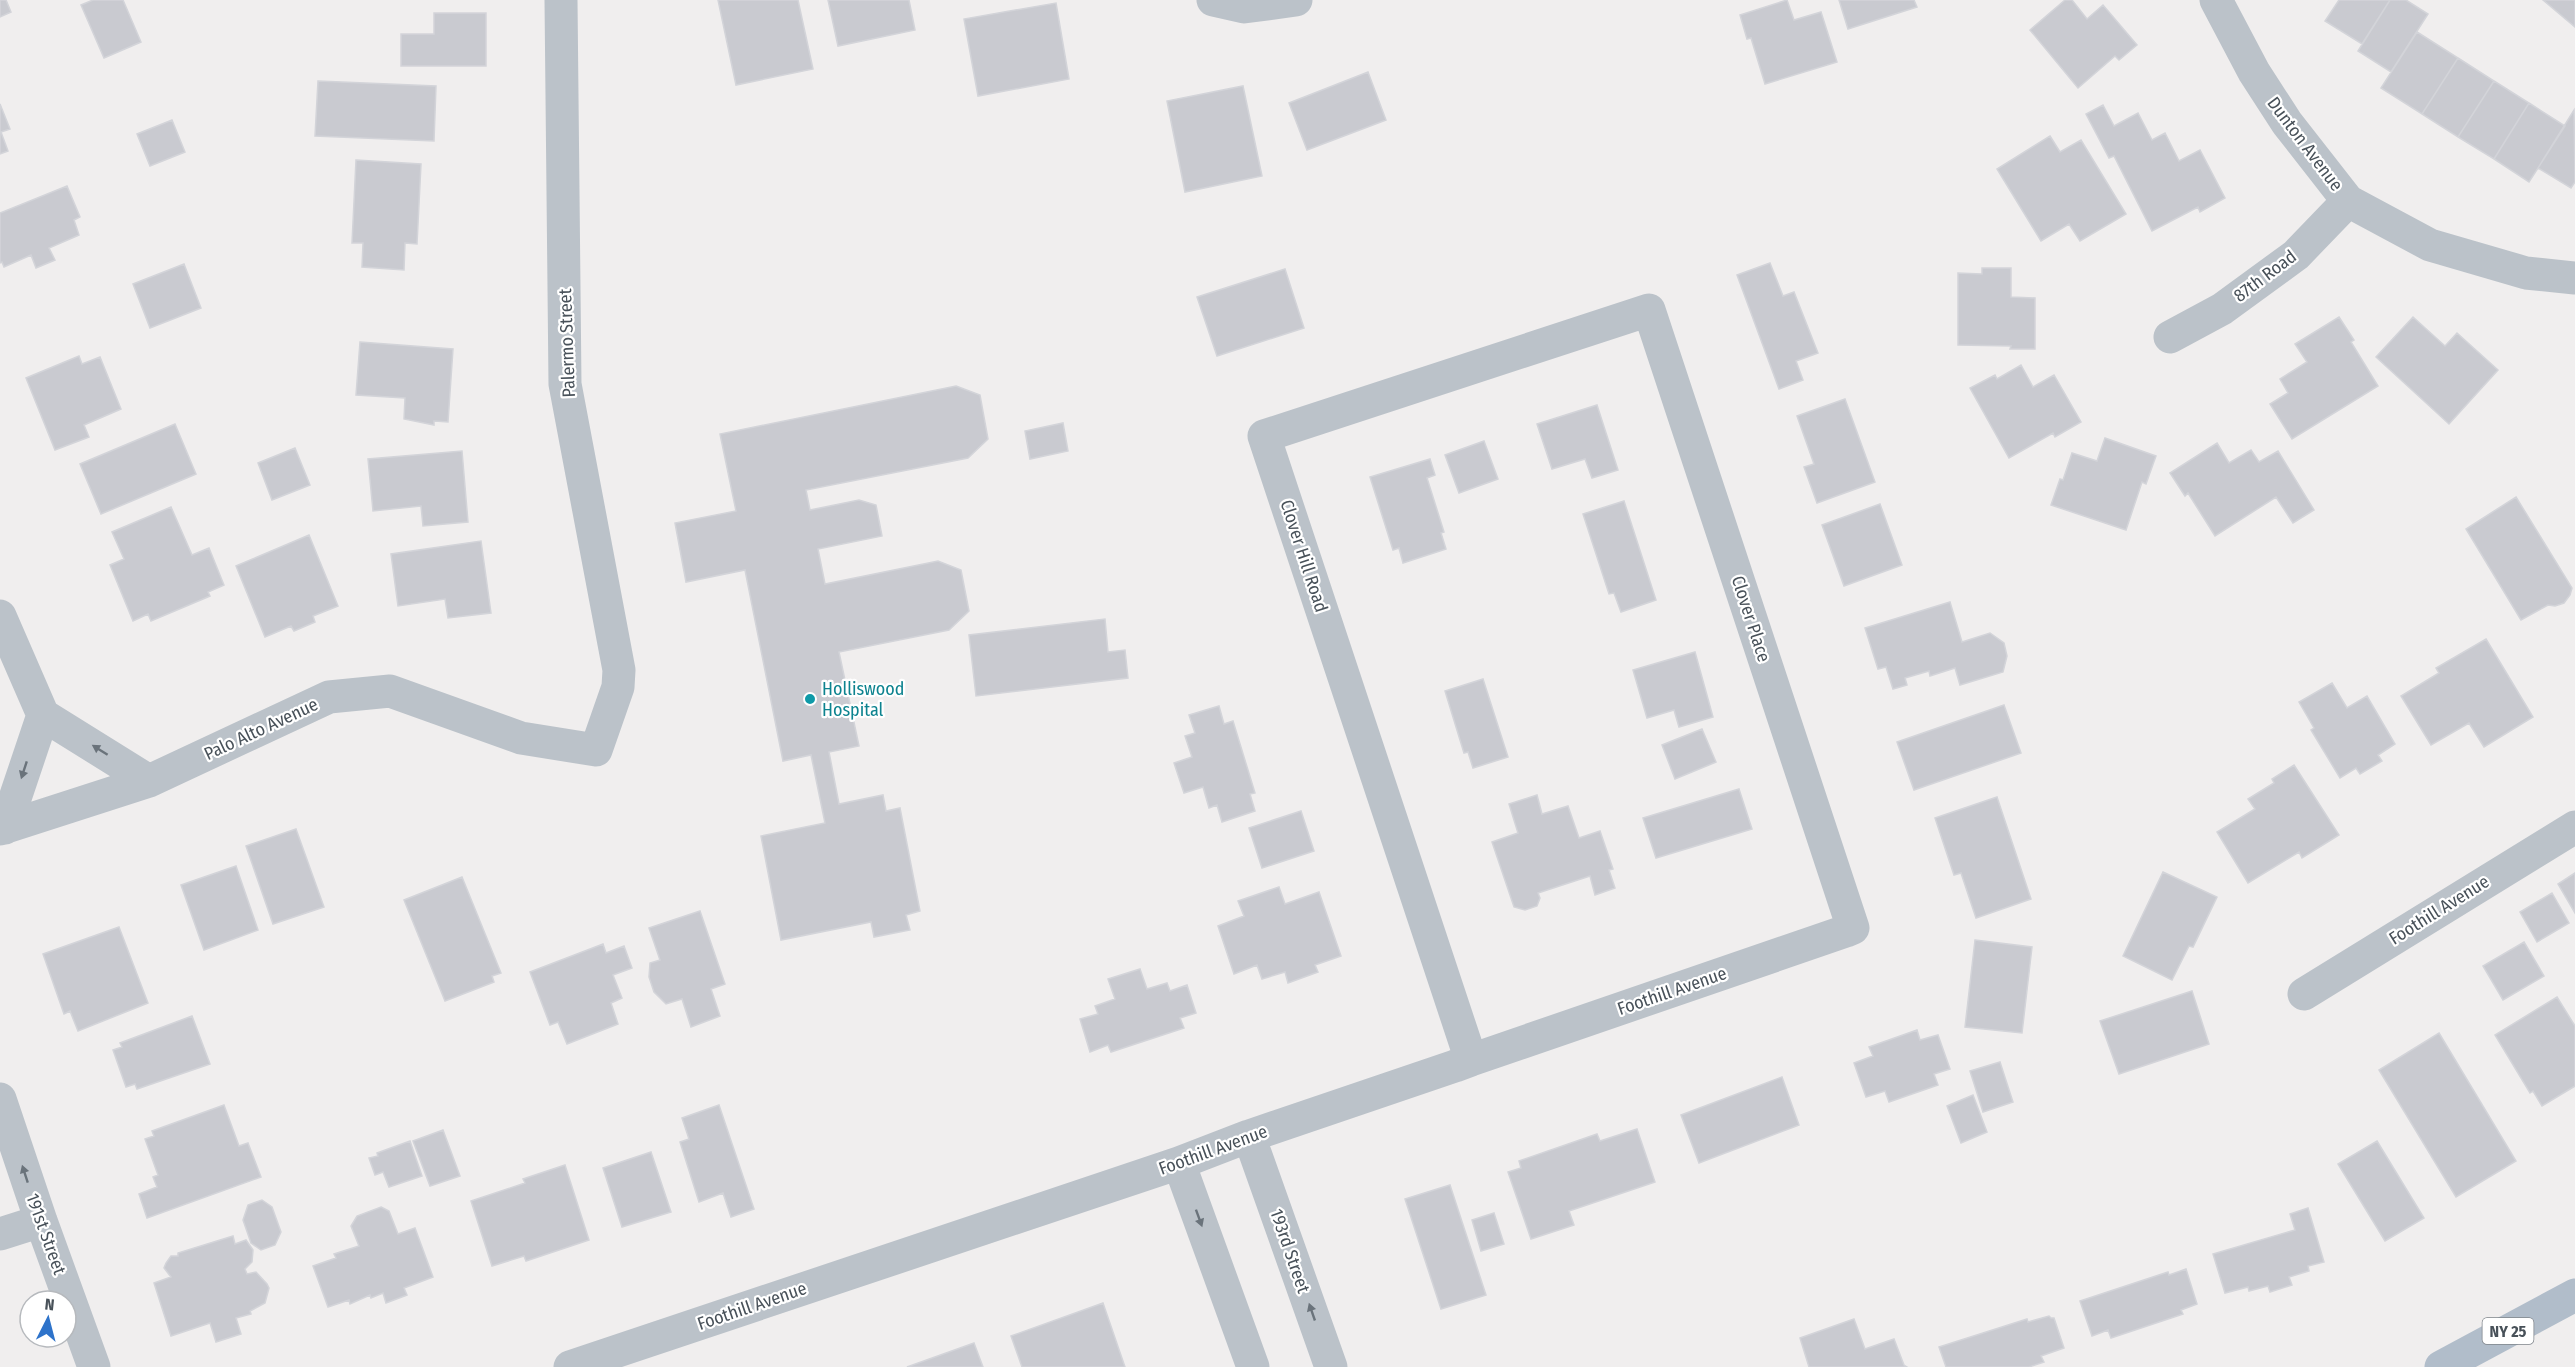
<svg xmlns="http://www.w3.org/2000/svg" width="2575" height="1367" font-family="'Fira Sans Condensed',sans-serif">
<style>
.building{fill:#c9cad0;stroke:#d3d4d9;stroke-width:1.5}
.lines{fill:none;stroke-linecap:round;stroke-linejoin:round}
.street{stroke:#bbc2c9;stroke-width:33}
.primary{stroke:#b1bdca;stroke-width:33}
.oneway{fill:#6a737b}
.culture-dot{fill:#0f9aa8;stroke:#fff;stroke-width:2}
.labels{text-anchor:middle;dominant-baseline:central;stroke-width:4.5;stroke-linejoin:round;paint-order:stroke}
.shield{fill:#fff;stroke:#7f858b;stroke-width:1.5}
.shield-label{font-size:16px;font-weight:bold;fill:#485159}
.street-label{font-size:18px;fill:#485159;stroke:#fff}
.culture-label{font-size:18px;fill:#0d838f;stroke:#fff;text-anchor:start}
</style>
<rect width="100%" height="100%" fill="#f0eeee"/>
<path class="building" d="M0 0H6L11 12 0 17Z
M93 0H123L141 42 104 58 81 5Z
M718 0H798L813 69 736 85Z
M828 0H909L915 30 838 46Z
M1787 0 1794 20 1821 12 1837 62 1765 84 1751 38 1747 39 1740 15Z
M1839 0H1914L1917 7 1848 29Z
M2065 0H2072L2087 19 2103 5 2137 45 2119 60 2115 56 2078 88 2030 30Z
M2339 0H2390L2362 44 2325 21Z
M2390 0H2406L2428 14 2391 72 2358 51Z
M2543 0H2575V27Z
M1056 3 1069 79 978 96 964 19Z
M434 13H486V66H401V34H434Z
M2417 32 2458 58 2422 114 2381 88Z
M2458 58 2494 81 2458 137 2422 114Z
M1368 72 1386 120 1307 150 1289 103Z
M318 81 436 86 434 141 315 136Z
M2494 81 2529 103 2494 159 2458 137Z
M1243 86 1262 176 1185 192 1167 101Z
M2529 103 2565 126 2529 182 2494 159Z
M0 104 10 129 1 132 8 151 0 154Z
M2103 105 2114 126 2138 113 2152 140 2165 133 2179 161 2200 150 2225 198 2200 212 2198 207 2152 231 2114 156 2109 158 2086 114Z
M2574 110 2575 182 2571 188 2538 168Z
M172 120 185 152 150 166 137 134Z
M2050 136 2060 152 2081 140 2126 214 2080 241 2069 224 2041 241 1997 169Z
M356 160 421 164 417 244 405 243 404 270 362 267 363 243H352Z
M67 186 80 217 74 220 79 235 49 248 55 260 36 268 31 255 4 267 2 262 0 263V213Z
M1770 263 1783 296 1794 292 1818 353 1796 361 1803 380 1779 389 1737 275Z
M184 264 201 308 150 328 133 284Z
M1982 268H2011V297L2035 298V349H2010L2011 346 1958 345V273L1982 274Z
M1285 269 1304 328 1217 356 1197 297Z
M2339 317 2354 340 2351 342 2378 386 2292 439 2270 404 2288 393 2280 379 2307 362 2295 344Z
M2413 317 2445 346 2457 333 2498 370 2449 424 2376 357Z
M360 342 453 349 448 422 434 421V425L404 419 405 398 356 395Z
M79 356 82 364 100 357 121 409 84 425 89 437 55 450 26 378Z
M2021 365 2033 387 2054 375 2081 422 2055 437 2053 433 2009 458 1970 388 1995 375 1997 379Z
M956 386 980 395 988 439 968 458 806 490 810 510 859 500 876 505 882 536 818 549 825 584 938 561 961 570 969 611 949 630 839 652 859 746 829 752 839 804 883 795 886 811 900 808 920 911 906 915 910 930 874 937 871 922 781 940 761 836 825 823 811 755 783 761 745 570 686 582 675 523 736 511 720 434Z
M1845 399 1875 482 1817 503 1804 467 1814 464 1797 416Z
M1597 405 1618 470 1592 478 1585 459 1552 469 1537 424Z
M1063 423 1068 451 1030 459 1025 431Z
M175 424 196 474 101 514 80 464Z
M2105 438 2156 456 2146 484 2142 482 2126 530 2051 505 2060 479 2063 480 2072 453 2097 461Z
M1484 441 1498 479 1459 493 1445 455Z
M2217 443 2229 463 2251 450 2259 462 2278 451 2314 510 2293 523 2276 497 2215 536 2188 493 2185 496 2170 473Z
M295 448 310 485 272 500 258 463Z
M462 451 468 522 423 526 421 506 373 511 368 459Z
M1430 459 1435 475 1427 478 1444 532 1441 533 1446 549 1403 563 1399 548 1393 550 1370 477Z
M2516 497 2572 588 2570 595 2564 603 2555 606 2548 605 2521 620 2466 529Z
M1624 501 1656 600 1621 612 1614 593 1609 594 1583 514Z
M1880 504 1902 565 1844 586 1822 525Z
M171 507 192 555 209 548 224 585 208 592 210 596 151 621 148 614 133 621 110 565 124 559 112 532Z
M309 535 338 606 313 616 315 622 294 631 291 626 265 637 236 566Z
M481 541 491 613 448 618 445 599 398 606 391 554Z
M1950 602 1962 642 1990 633 2004 643 2007 656 2003 672 1960 685 1955 668 1930 676 1929 671 1905 678 1907 685 1893 689 1886 667 1878 669 1865 628Z
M1105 619 1108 652 1125 650 1128 678 976 696 969 635Z
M2486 639 2533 717 2484 747 2469 723 2431 745 2401 696 2439 673 2436 668Z
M1695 652 1713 717 1679 727 1674 710 1647 718 1633 670Z
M1483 679 1508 757 1473 768 1468 752 1464 753 1445 691Z
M2332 683 2347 708 2367 696 2395 744 2378 755 2382 761 2360 774 2356 768 2340 778 2311 730 2314 728 2299 702Z
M2004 705 2021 753 1914 790 1897 742Z
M1219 706 1224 724 1233 721 1255 793 1250 794 1255 811 1222 822 1217 805 1209 808 1203 787 1184 793 1174 763 1192 757 1185 736 1195 733 1189 715Z
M1702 729 1716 762 1675 779 1662 745Z
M2294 765 2339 835 2302 858 2299 852 2248 883 2217 832 2255 809 2248 799 2274 783 2272 779Z
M1739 789 1752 829 1656 858 1643 818Z
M1537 795 1542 814 1568 806 1579 838 1600 831 1613 869 1609 870 1615 888 1595 895 1590 876 1538 893 1540 898 1537 906 1525 910 1514 907 1492 842 1518 833 1509 804Z
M1997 797 2031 899 1976 918 1961 873 1954 875 1935 818Z
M1301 811 1314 851 1262 868 1249 828Z
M296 829 324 907 273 924 246 846Z
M236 866 258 930 204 950 181 885Z
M2163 872 2217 897 2193 947 2189 946 2172 980 2123 956Z
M2575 873V913L2558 884Z
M462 877 501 973 492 976 494 982 445 1001 404 900Z
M1279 887 1285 904 1319 892 1341 956 1315 965 1318 972 1288 983 1285 972 1262 979 1257 965 1234 974 1218 926 1244 916 1238 901Z
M2552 893 2569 923 2537 942 2520 912Z
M700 911 725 984 711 989 720 1016 691 1027 682 999 666 1004 654 992 649 977 650 963 660 960 649 928Z
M119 927 148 1003 78 1031 70 1011 64 1014 43 954Z
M1975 940 2032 947 2022 1033 1965 1027Z
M2524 942 2544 976 2503 1000 2483 966Z
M603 944 606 953 624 946 632 968 613 975 622 998 611 1003 618 1024 567 1044 558 1022 550 1025 530 972Z
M1140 969 1147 989 1167 983 1170 991 1187 985 1196 1013 1180 1018 1184 1028 1111 1052 1108 1045 1090 1052 1080 1019 1098 1014 1095 1006 1115 999 1108 979Z
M2192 991 2209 1044 2119 1074 2100 1021Z
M2557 997 2575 1026V1086L2542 1106 2533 1091 2530 1093 2495 1035Z
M192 1016 210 1064 137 1089 135 1084 126 1087 113 1050 122 1047 120 1043Z
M1917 1030 1920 1040 1938 1035 1950 1069 1934 1074 1938 1085 1889 1102 1885 1091 1866 1097 1854 1063 1873 1056 1869 1047Z
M2439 1033 2516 1161 2456 1197 2379 1070Z
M2000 1062 2013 1102 1983 1112 1970 1071Z
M1782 1077 1799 1125 1699 1163 1681 1115Z
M1973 1095 1987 1132 1961 1143 1947 1106Z
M224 1105 239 1146 248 1143 261 1177 147 1218 139 1194 157 1187 153 1177 158 1175 145 1139 154 1136 152 1131Z
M719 1105 754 1209 731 1217 723 1193 699 1202 680 1142 689 1139 682 1118Z
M1637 1129 1655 1182 1569 1211 1574 1225 1531 1239 1508 1172 1521 1168 1519 1161 1597 1134 1600 1141Z
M443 1130 460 1176 430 1186 413 1141Z
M410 1141 422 1176 389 1187 383 1172 375 1175 369 1158 378 1156 377 1153Z
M2377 1141 2424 1218 2385 1241 2338 1164Z
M651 1152 671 1212 622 1227 603 1168Z
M565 1165 589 1240 526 1261 524 1256 492 1266 471 1201 525 1183 523 1179Z
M1450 1185 1486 1295 1441 1309 1405 1199Z
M262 1200 272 1207 281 1232 275 1245 261 1250 251 1243 243 1220 248 1205Z
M381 1207 389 1211 398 1234 415 1228 433 1277 404 1288 407 1295 386 1303 383 1293 371 1298 370 1295 350 1304 349 1300 328 1307 313 1266 336 1258 334 1254 359 1246 351 1226 357 1216Z
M2308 1208 2324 1262 2308 1266 2309 1271 2289 1277 2292 1285 2270 1292 2268 1286 2249 1291 2248 1287 2225 1293 2213 1254 2295 1230 2290 1214Z
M1494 1213 1504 1244 1481 1251 1472 1220Z
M233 1236 235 1244 246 1240 253 1250 252 1262 245 1269 247 1274 256 1272 267 1284 269 1288 265 1303 250 1311 251 1314 236 1318 241 1334 216 1342 210 1323 171 1336 154 1283 171 1277 164 1268 166 1263 171 1256H178V1253Z
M2186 1269 2197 1304 2181 1310 2183 1314 2111 1338 2108 1330 2092 1336 2080 1301 2168 1272 2169 1275Z
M1103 1303 1125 1367H1022L1011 1336Z
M2049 1316 2051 1318H2054L2064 1348 2041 1356 2044 1362 2029 1367H1946L1939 1347 2027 1319 2028 1322Z
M1854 1319 1865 1349 1894 1339 1904 1365 1907 1367H1809L1800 1338Z
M974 1343 983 1367H907Z"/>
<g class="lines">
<path class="street" d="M1213 0 1244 7 1296 0
M2216 0 2254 72 2287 123 2348 201 2430 245 2526 273 2575 278
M2170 337 2222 309 2296 255 2348 201
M0 616 43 715 149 781
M5 828 43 715
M0 829 149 781 329 697 390 691 521 738 596 750 618 687 619 670 565 384 561 0
M2304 994 2575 827
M0 1099 41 1221 94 1367
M1249 1136 1331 1367
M1179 1163 1253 1367
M0 1234 41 1221
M570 1367 1179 1163 1249 1136 1455 1066 1471 1060 1846 931 1853 928 1649 310 1264 436 1471 1060"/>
<path class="primary" d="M2441 1367 2575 1295"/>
</g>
<defs><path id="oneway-solid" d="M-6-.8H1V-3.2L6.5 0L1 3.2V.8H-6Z" transform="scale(1.5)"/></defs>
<g class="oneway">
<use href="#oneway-solid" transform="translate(100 750) rotate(-148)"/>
<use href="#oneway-solid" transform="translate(24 770) rotate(108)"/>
<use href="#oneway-solid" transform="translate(25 1174) rotate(-108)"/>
<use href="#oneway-solid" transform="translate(1199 1218) rotate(70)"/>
<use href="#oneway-solid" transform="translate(1312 1312) rotate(-109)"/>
</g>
<circle class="culture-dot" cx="810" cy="699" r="6"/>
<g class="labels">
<rect class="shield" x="2482.5" y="1318" width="51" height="26" rx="4.5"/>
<g class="shield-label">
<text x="2508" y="1331">NY 25</text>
</g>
<g class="street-label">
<text transform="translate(2305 144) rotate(53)">Dunton Avenue</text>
<text transform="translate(2265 276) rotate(-37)">87th Road</text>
<text transform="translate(567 343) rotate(-92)">Palermo Street</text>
<text transform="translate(1304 556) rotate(72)">Clover Hill Road</text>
<text transform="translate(1751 619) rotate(72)">Clover Place</text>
<text transform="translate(261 729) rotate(-25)">Palo Alto Avenue</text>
<text transform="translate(2439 910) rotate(-32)">Foothill Avenue</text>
<text transform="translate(1672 991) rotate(-19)">Foothill Avenue</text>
<text transform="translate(1213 1150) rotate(-20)">Foothill Avenue</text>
<text transform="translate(46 1234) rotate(70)">191st Street</text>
<text transform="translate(1290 1251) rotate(71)">193rd Street</text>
<text transform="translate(752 1306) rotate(-19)">Foothill Avenue</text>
</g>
<g class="culture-label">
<text x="822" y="689">Holliswood<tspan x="822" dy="21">Hospital</tspan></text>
</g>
</g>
<g transform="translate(48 1319) rotate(6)"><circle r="28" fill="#ffffff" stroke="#b6b9bd" stroke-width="1.5"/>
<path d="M0-4.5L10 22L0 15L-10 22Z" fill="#2e73ca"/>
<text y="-9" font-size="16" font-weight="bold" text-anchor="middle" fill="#485159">N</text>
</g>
</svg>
